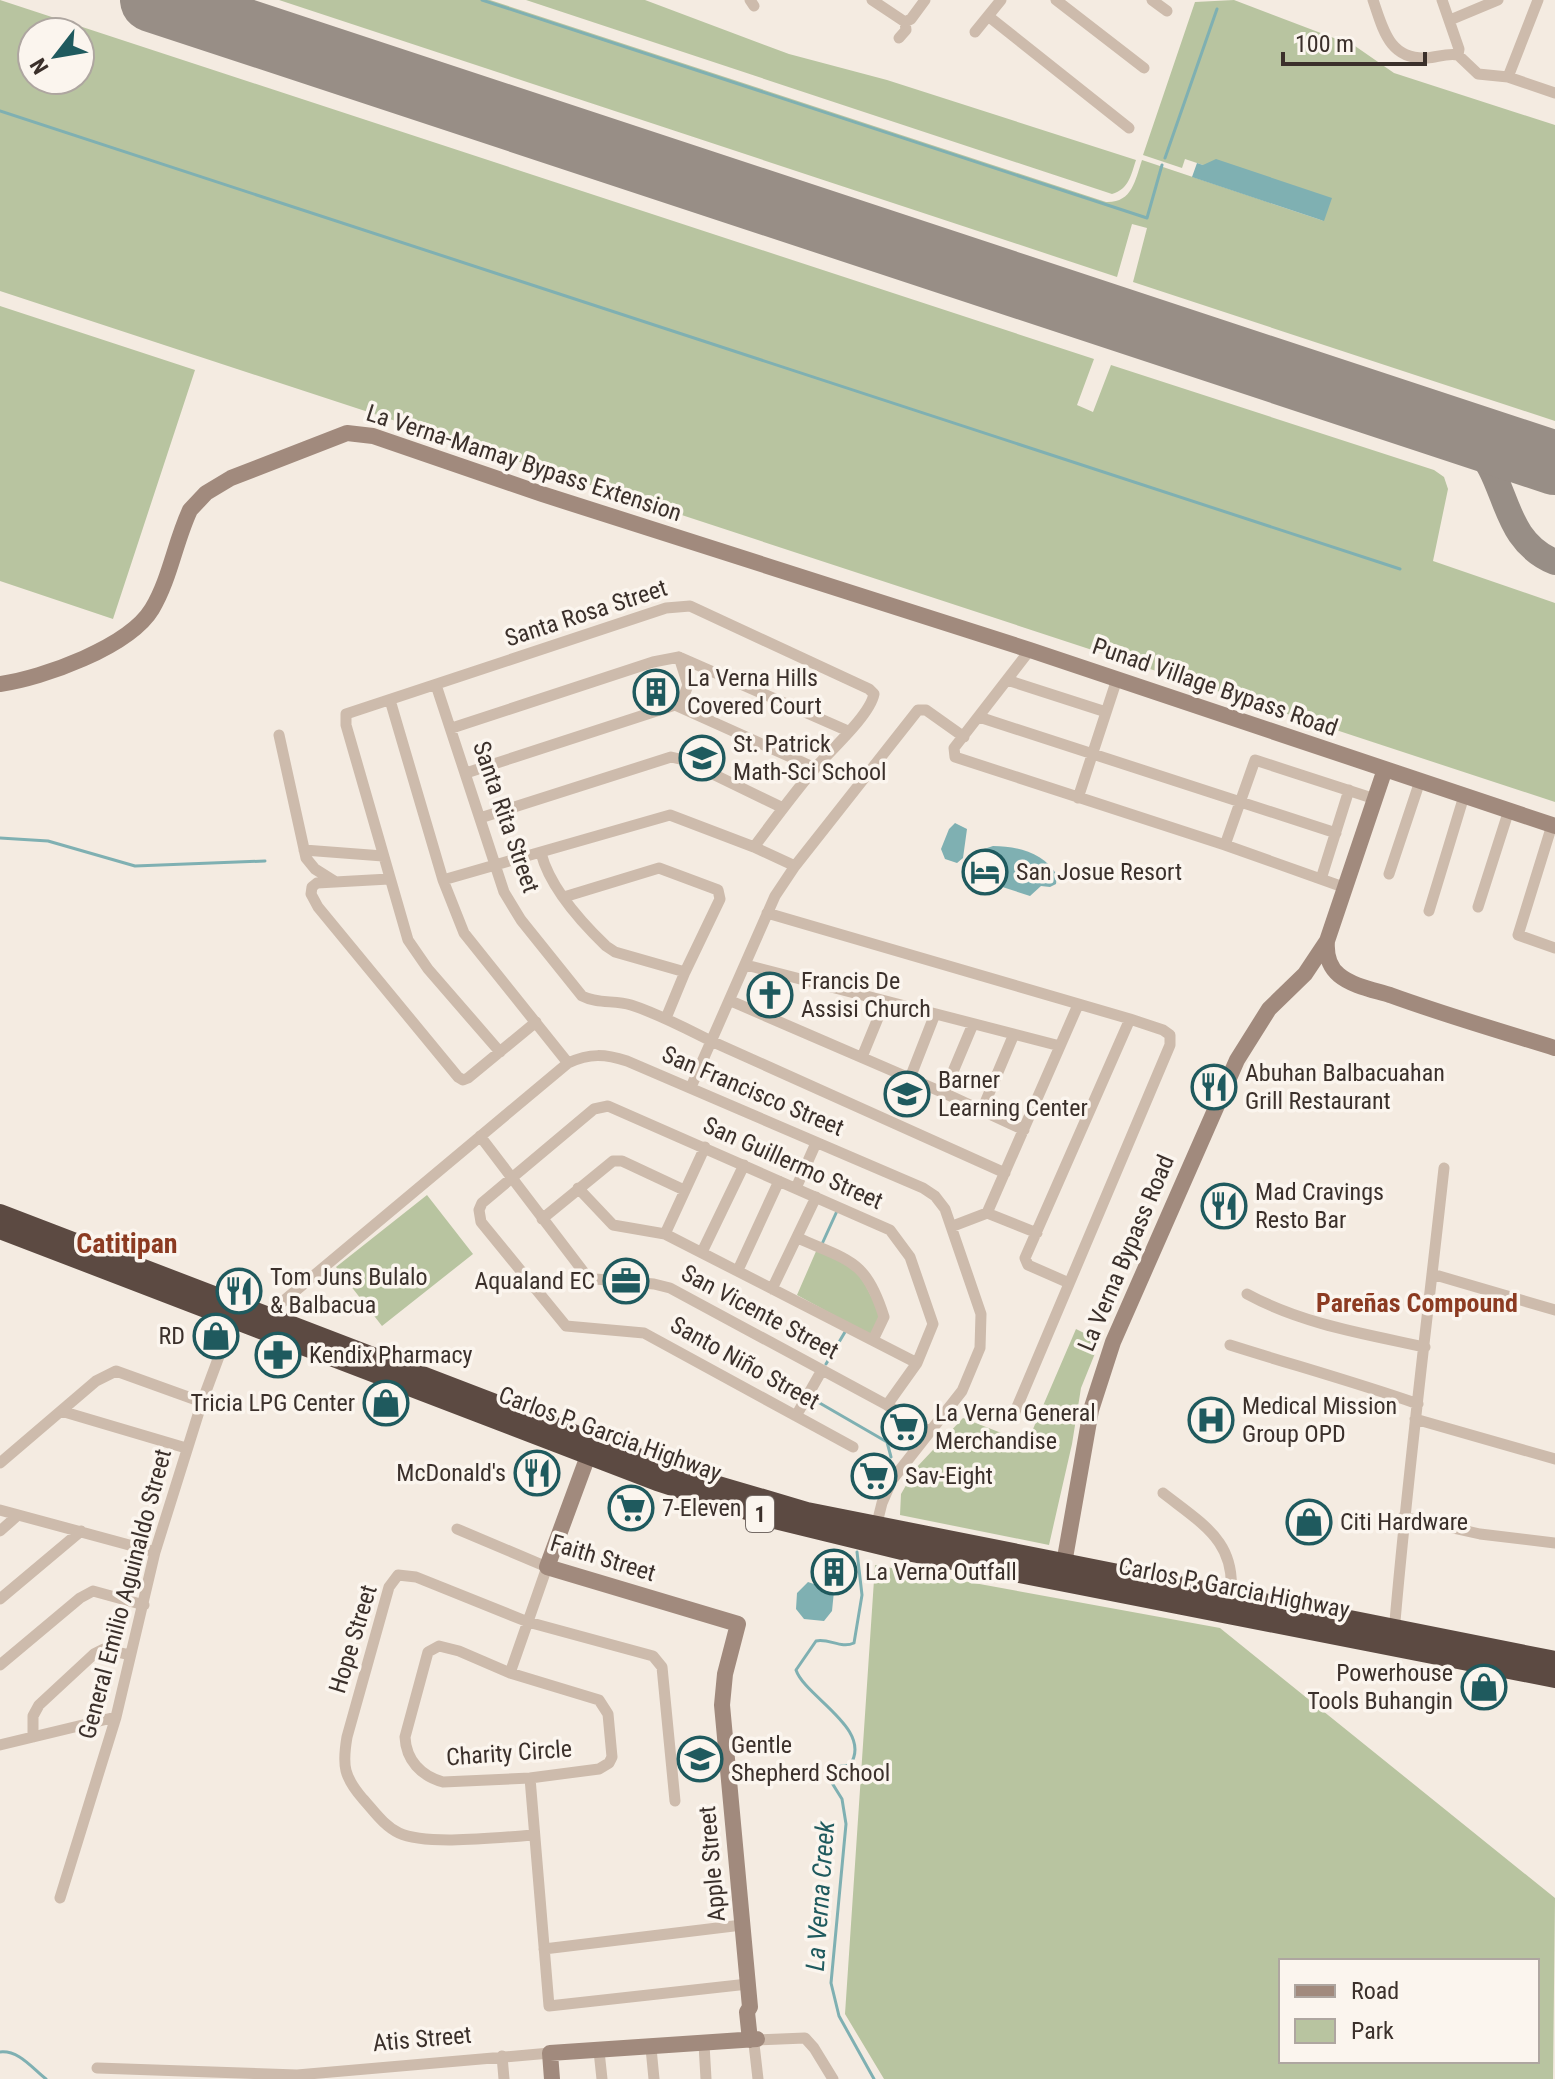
<svg xmlns="http://www.w3.org/2000/svg" width="1555" height="2079" font-family="'Roboto Condensed',sans-serif">
<style>
.green{fill:#b8c4a0;fill-rule:evenodd}
.water{fill:#7fb0b2}
.lines{fill:none;stroke-linecap:round;stroke-linejoin:round}
.stream{stroke:#7fb0b2;stroke-width:3}
.taxiway{stroke:#988e86;stroke-width:26}
.runway{stroke:#988e86;stroke-width:64}
.street{stroke:#cdbbac;stroke-width:11}
.secondary{stroke:#a18a7d;stroke-width:16}
.highway{stroke:#5c4a42;stroke-width:20}
.labels{text-anchor:middle;dominant-baseline:central;stroke-width:7;stroke-linejoin:round;paint-order:stroke}
.shield{fill:#fbf5ee;stroke:#756b66;stroke-width:2}
.shield-label{font-size:22px;font-weight:bold;fill:#3b302b}
.street-label{font-size:24px;fill:#3b302b;stroke:#fbf5ee}
.poi-label{font-size:24px;fill:#3b302b;stroke:#fbf5ee;text-anchor:start}
.neighbourhood-label{font-size:26px;font-weight:bold;fill:#8c3b22;stroke:#fbf5ee}
.water-label{font-size:26px;font-style:italic;fill:#1f5a5e;stroke:#fbf5ee}
.quarter-label{font-size:28px;font-weight:bold;fill:#8c3b22;stroke:#fbf5ee}
</style>
<rect width="100%" height="100%" fill="#f4ebe1"/>
<path class="green" d="M0 0 1094 359 1077 405 1093 412 1111 365 1434 470 1444 477 1448 489 1433 561 1555 603V802L0 291ZM32 32H80V80H32Z
M279 0H490L1106 202C1132 203 1135 181 1142 160L1324 221 1203 165 1185 159 1182 168 1143 155 1195 2 1234 0 1355 46 1394 73 1555 125V421L1133 282 1147 228 1132 224 1117 277Z
M526 0H645L789 54 887 80 1136 160C1131 175 1129 189 1112 194Z
M0 306 195 370 113 619 0 581Z
M427 1195 473 1254 382 1326 336 1267Z
M817 1249C860 1270 860 1272 880 1315L872 1336 797 1295Z
M1076 1329 1100 1341 1081 1388 1072 1444 1049 1545 900 1515 901 1494 916 1468 963 1418 1027 1443Z
M875 1565 1220 1628 1555 1898 1553 2079H884L845 2014ZM1281 1961H1537V2061H1281Z"/>
<path class="water" d="M1216 159 1332 198 1324 221 1192 177 1197 163 1203 165Z
M955 823 967 829 963 858 957 863 945 859 941 849 949 829Z
M993 846C1018 846 1044 853 1057 875L1056 884 1050 887 1041 886 1030 896 990 883 987 870 977 864 975 857 978 851Z
M808 1582 834 1591 832 1611 824 1621 804 1619 796 1609 797 1593Z"/>
<g class="lines">
<path class="stream" d="M482 0 1147 218 1162 165
M0 111 1400 569
M1165 158 1217 9
M0 838 48 841 135 866 265 861
M822 1244 837 1211
M826 1364 845 1332
M811 1398 887 1442 891 1457
M857 1552 862 1595 854 1643C841 1649 829 1638 816 1641L796 1670C805 1697 874 1729 850 1765L836 1767 827 1775 842 1799 846 1824 831 1983 839 2016 874 2079
M0 2052C19 2050 32 2068 46 2079"/>
<path class="taxiway" d="M1440 425C1451 430 1463 435 1472 443 1510 479 1499 539 1555 562
M1532 455H1555"/>
<path class="runway" d="M152 0 1555 463"/>
<path class="street" d="M750 0 754 6
M872 0 905 22
M1056 0 1144 68
M1152 0 1167 11
M1373 0C1383 29 1389 60 1427 58 1438 57 1447 53 1458 55L1478 74 1508 77 1555 93
M1442 0 1459 49 1458 55
M988 16 1129 128
M1450 20 1498 0
M975 32 1001 0
M899 38 906 30 905 22 911 19 925 0
M1508 77 1538 0
M1030 650 954 748 955 757 1225 845 1346 888
M679 657 688 685 680 706
M1007 680 1106 712
M436 685 504 892 521 920 582 996C597 1004 615 1000 631 1005 659 1014 685 1028 711 1041L1005 1173
M390 700 443 880 464 933 568 1063
M979 717 1336 833
M452 728 653 662 679 657 848 731
M279 735 306 858 315 869 334 881
M466 773 675 705 815 768
M1078 798 1117 679
M480 818 671 757 684 760 783 808
M1552 825 1518 935 1555 948
M1225 845 1255 760 1375 799
M304 850 383 856
M541 853C550 888 580 921 606 946L615 952 685 972
M1389 874 1420 781
M389 879 317 883 312 887 311 894 318 907 458 1077 463 1080 468 1078 536 1022
M1321 879 1349 790
M443 880 670 815 754 847 795 866
M564 897 659 868 718 890 720 899 685 972 666 1018
M1478 907 1509 810
M1429 911 1464 796
M767 913 1130 1019 1163 1030 1170 1035V1045L1014 1414
M746 965 1060 1046
M731 1001 944 1093 1024 1130
M500 1052 428 969 408 940 346 725V714L666 608 690 606 869 689 874 694C870 715 831 750 816 767 794 793 774 820 754 847
M862 1057 885 1001
M910 1078 935 1014
M691 1087 775 896 795 866 918 710H926L964 737
M944 1093 973 1024
M982 1110 1014 1034
M480 1136 586 1275 595 1279 654 1284 670 1288 887 1405 930 1432
M578 1188 613 1225 665 1234 917 1363
M796 1188 816 1143
M987 1213 1037 1233
M542 1219 613 1161H622L684 1190
M953 1226 987 1213 1078 1005
M665 1234 705 1147
M798 1238C849 1261 866 1259 884 1317L873 1340
M702 1252 744 1165
M738 1270 779 1181
M1432 1274 1555 1310
M1069 1283 1028 1265 1025 1258 1130 1019
M772 1289 816 1197
M1247 1294C1302 1324 1365 1334 1425 1347
M267 1321 281 1303 568 1063C590 1053 605 1054 627 1061L923 1188 935 1196 945 1209 981 1314 980 1348 962 1391 892 1480 882 1503 875 1531
M1230 1345C1293 1365 1355 1382 1418 1404
M61 1411 186 1448
M796 1416 822 1370
M1415 1419 1555 1459
M853 1447 644 1333 566 1326 481 1222 479 1210 482 1203 594 1109 608 1106 890 1230 910 1257 933 1324 917 1363 887 1405
M0 1463 96 1381 116 1371 202 1402
M1163 1493C1204 1525 1239 1543 1230 1601
M0 1510 155 1552
M1403 1517 1480 1534 1555 1543
M457 1529 547 1567 510 1673
M0 1531 18 1515
M0 1599 81 1531
M1394 1633C1407 1478 1427 1323 1444 1168
M439 1646 459 1651 510 1673 599 1700 608 1714 612 1757 609 1763 599 1769 530 1778 443 1782C421 1776 406 1760 405 1737L428 1652Z
M0 1665 80 1598 93 1591 144 1605
M33 1737V1716L39 1705 94 1654 104 1649 130 1655
M0 1745 116 1717
M530 1778 549 2006 748 1984
M534 1835C502 1837 426 1846 399 1833 384 1826 374 1811 363 1799 344 1777 342 1766 347 1737L389 1587 398 1575 416 1577 528 1622 653 1656 662 1667 675 1801
M60 1898 116 1717 155 1552 202 1402 234 1316
M544 1949 742 1925
M751 2041 754 2044 758 2079
M704 2044 706 2079
M754 2044 757 2040 805 2038 814 2048 833 2079
M651 2048 654 2079
M599 2051 602 2079
M502 2056 504 2079
M97 2068 297 2075 550 2053"/>
<path class="secondary" d="M0 684C43 678 129 647 152 609 170 579 175 542 190 510L206 493 231 478 347 433 373 436 542 494 1030 650 1555 826
M1385 769 1327 941C1326 954 1328 966 1339 975 1352 986 1374 990 1390 995 1445 1015 1500 1031 1555 1048
M592 1445 547 1567 738 1624 725 1674 722 1705 750 2007 747 2012 750 2040
M1062 1575 1091 1410 1113 1342 1237 1060 1269 1009 1305 974 1327 941
M552 2079 550 2053 757 2039"/>
<path class="highway" d="M0 1214 594 1442 698 1480 807 1512 1555 1661
M0 1229 657 1481 775 1519 902 1550 1555 1678"/>
</g>
<defs>
<g id="building-ring" transform="scale(2.3)"><circle r="9.5" fill="#fbf5ee" stroke="#1f5a5e" stroke-width="1.5"/><path d="M-4-6H4V6H1V3H-1V6H-4ZM-2.5-4.3h1.7v1.8h-1.7ZM.8-4.3h1.7v1.8H.8ZM-2.5-1h1.7V.8h-1.7ZM.8-1h1.7V.8H.8Z" fill="#1f5a5e"/></g>
<g id="school-ring" transform="scale(2.3)"><circle r="9.5" fill="#fbf5ee" stroke="#1f5a5e" stroke-width="1.5"/><path d="M0-5L7-2L0 1L-7-2ZM-4 1L0 2.5L4 1V4Q0 6-4 4Z" fill="#1f5a5e"/></g>
<g id="hotel-ring" transform="scale(2.3)"><circle r="9.5" fill="#fbf5ee" stroke="#1f5a5e" stroke-width="1.5"/><path d="M-6-4.5h1.5V1H6V5H4.5V3h-9V5H-6ZM-4 0a1.8 1.8 0 1 1 3.6 0ZM.5 0V-2.5h3Q6-2.5 6 0Z" fill="#1f5a5e"/></g>
<g id="church-ring" transform="scale(2.3)"><circle r="9.5" fill="#fbf5ee" stroke="#1f5a5e" stroke-width="1.5"/><path d="M-1.2-6h2.4v3.5h3.3v2.4h-3.3V6h-2.4V-.1h-3.3v-2.4h3.3Z" fill="#1f5a5e"/></g>
<g id="restaurant-ring" transform="scale(2.3)"><circle r="9.5" fill="#fbf5ee" stroke="#1f5a5e" stroke-width="1.5"/><path d="M-5-6h1v4h1v-4h1v4h1v-4h1v5L-1.5 .5V6h-2V.5L-5-1ZM5-6V6H3V1.5H1.5Q1.5-4 5-6Z" fill="#1f5a5e"/></g>
<g id="office-ring" transform="scale(2.3)"><circle r="9.5" fill="#fbf5ee" stroke="#1f5a5e" stroke-width="1.5"/><path d="M-6-3h4V-5.5h4V-3h4V5H-6ZM-1-4.5V-3h2v-1.5ZM-6 0V1H6V0Z" fill="#1f5a5e"/></g>
<g id="shop-ring" transform="scale(2.3)"><circle r="9.5" fill="#fbf5ee" stroke="#1f5a5e" stroke-width="1.5"/><path d="M-5-2.5h2.3a2.7 3.5 0 0 1 5.4 0H5L5.5 6h-11ZM-1.5-2.5h3a1.5 2.3 0 0 0-3 0Z" fill="#1f5a5e"/></g>
<g id="pharmacy-ring" transform="scale(2.3)"><circle r="9.5" fill="#fbf5ee" stroke="#1f5a5e" stroke-width="1.5"/><path d="M-2-6h4v4h4v4h-4v4h-4v-4h-4v-4h4Z" fill="#1f5a5e"/></g>
<g id="hospital-ring" transform="scale(2.3)"><circle r="9.5" fill="#fbf5ee" stroke="#1f5a5e" stroke-width="1.5"/><path d="M-5-5h3v3.5h4V-5h3V5h-3V1.5h-4V5h-3Z" fill="#1f5a5e"/></g>
<g id="supermarket-ring" transform="scale(2.3)"><circle r="9.5" fill="#fbf5ee" stroke="#1f5a5e" stroke-width="1.5"/><path d="M-6-5.5h2.5l.6 2H6L4.5 2H-2.5L-4.4-4H-6ZM-1.5 3.2a1.3 1.3 0 1 0 .1 0ZM3 3.2a1.3 1.3 0 1 0 .1 0Z" fill="#1f5a5e"/></g>
</defs>
<g fill-rule="evenodd">
<use href="#building-ring" x="656" y="692"/>
<use href="#school-ring" x="702" y="758"/>
<use href="#hotel-ring" x="985" y="872"/>
<use href="#church-ring" x="770" y="995"/>
<use href="#restaurant-ring" x="1214" y="1087"/>
<use href="#school-ring" x="907" y="1094"/>
<use href="#restaurant-ring" x="1224" y="1206"/>
<use href="#office-ring" x="626" y="1281"/>
<use href="#restaurant-ring" x="239" y="1291"/>
<use href="#shop-ring" x="216" y="1336"/>
<use href="#pharmacy-ring" x="278" y="1355"/>
<use href="#shop-ring" x="386" y="1403"/>
<use href="#hospital-ring" x="1211" y="1420"/>
<use href="#supermarket-ring" x="904" y="1427"/>
<use href="#restaurant-ring" x="537" y="1473"/>
<use href="#supermarket-ring" x="874" y="1476"/>
<use href="#supermarket-ring" x="631" y="1508"/>
<use href="#shop-ring" x="1309" y="1522"/>
<use href="#building-ring" x="834" y="1572"/>
<use href="#shop-ring" x="1484" y="1687"/>
<use href="#school-ring" x="700" y="1759"/>
</g>
<g class="labels">
<rect class="shield" x="746" y="1496" width="28" height="36" rx="6"/>
<g class="shield-label">
<text x="760" y="1514">1</text>
</g>
<g class="street-label">
<text transform="translate(524 463) rotate(18)">La Verna-Mamay Bypass Extension</text>
<text transform="translate(586 613) rotate(-18)">Santa Rosa Street</text>
<text transform="translate(1215 687) rotate(19)">Punad Village Bypass Road</text>
<text transform="translate(506 817) rotate(71)">Santa Rita Street</text>
<text transform="translate(753 1091) rotate(23)">San Francisco Street</text>
<text transform="translate(793 1163) rotate(24)">San Guillermo Street</text>
<text transform="translate(1126 1253) rotate(-67)">La Verna Bypass Road</text>
<text transform="translate(760 1312) rotate(28)">San Vicente Street</text>
<text transform="translate(745 1363) rotate(29)">Santo Niño Street</text>
<text transform="translate(610 1434) rotate(20)">Carlos P. Garcia Highway</text>
<text transform="translate(603 1558) rotate(17)">Faith Street</text>
<text transform="translate(1234 1588) rotate(11)">Carlos P. Garcia Highway</text>
<text transform="translate(125 1594) rotate(-75)">General Emilio Aguinaldo Street</text>
<text transform="translate(353 1639) rotate(-73)">Hope Street</text>
<text transform="translate(509 1753) rotate(-4)">Charity Circle</text>
<text transform="translate(712 1864) rotate(-95)">Apple Street</text>
<text transform="translate(422 2039) rotate(-5)">Atis Street</text>
</g>
<g class="poi-label">
<text x="687" y="678">La Verna Hills<tspan x="687" dy="28">Covered Court</tspan></text>
<text x="733" y="744">St. Patrick<tspan x="733" dy="28">Math-Sci School</tspan></text>
<text x="1016" y="872">San Josue Resort</text>
<text x="801" y="981">Francis De<tspan x="801" dy="28">Assisi Church</tspan></text>
<text x="1245" y="1073">Abuhan Balbacuahan<tspan x="1245" dy="28">Grill Restaurant</tspan></text>
<text x="938" y="1080">Barner<tspan x="938" dy="28">Learning Center</tspan></text>
<text x="1255" y="1192">Mad Cravings<tspan x="1255" dy="28">Resto Bar</tspan></text>
<text x="270" y="1277">Tom Juns Bulalo<tspan x="270" dy="28">&amp; Balbacua</tspan></text>
<text x="595" y="1281" text-anchor="end">Aqualand EC</text>
<text x="185" y="1336" text-anchor="end">RD</text>
<text x="309" y="1355">Kendix Pharmacy</text>
<text x="355" y="1403" text-anchor="end">Tricia LPG Center</text>
<text x="1242" y="1406">Medical Mission<tspan x="1242" dy="28">Group OPD</tspan></text>
<text x="935" y="1413">La Verna General<tspan x="935" dy="28">Merchandise</tspan></text>
<text x="506" y="1473" text-anchor="end">McDonald's</text>
<text x="905" y="1476">Sav-Eight</text>
<text x="662" y="1508">7-Eleven</text>
<text x="1340" y="1522">Citi Hardware</text>
<text x="865" y="1572">La Verna Outfall</text>
<text x="1453" y="1673" text-anchor="end">Powerhouse<tspan x="1453" dy="28">Tools Buhangin</tspan></text>
<text x="731" y="1745">Gentle<tspan x="731" dy="28">Shepherd School</tspan></text>
</g>
<g class="neighbourhood-label">
<text x="1417" y="1303">Pareñas Compound</text>
</g>
<g class="water-label">
<text transform="translate(820 1896) rotate(-86)">La Verna Creek</text>
</g>
<g class="quarter-label">
<text x="127" y="1243">Catitipan</text>
</g>
</g>
<rect x="1279" y="1959" width="260" height="104" fill="#fbf5ee" stroke="#aea6a0" stroke-width="2"/>
<rect x="1295" y="1985" width="40" height="12" fill="#a18a7d" stroke="#aea6a0" stroke-width="2"/>
<text x="1351" y="1999" font-size="24" fill="#3b302b">Road</text>
<rect x="1295" y="2019" width="40" height="24" fill="#b8c4a0" stroke="#aea6a0" stroke-width="2"/>
<text x="1351" y="2039" font-size="24" fill="#3b302b">Park</text>
<g transform="translate(56 56) rotate(239)"><circle r="38" fill="#fbf5ee" stroke="#aea6a0" stroke-width="2"/>
<path d="M0-6L14 30L0 20L-14 30Z" fill="#1f5a5e"/>
<text y="-12" font-size="22" font-weight="bold" text-anchor="middle" fill="#3b302b">N</text>
</g>
<path d="M1283 52v12h142v-12" fill="none" stroke="#3b302b" stroke-width="4"/>
<text x="1295" y="52" font-size="24" fill="#3b302b" stroke="#fbf5ee" stroke-width="6" paint-order="stroke">100 m</text>
</svg>
